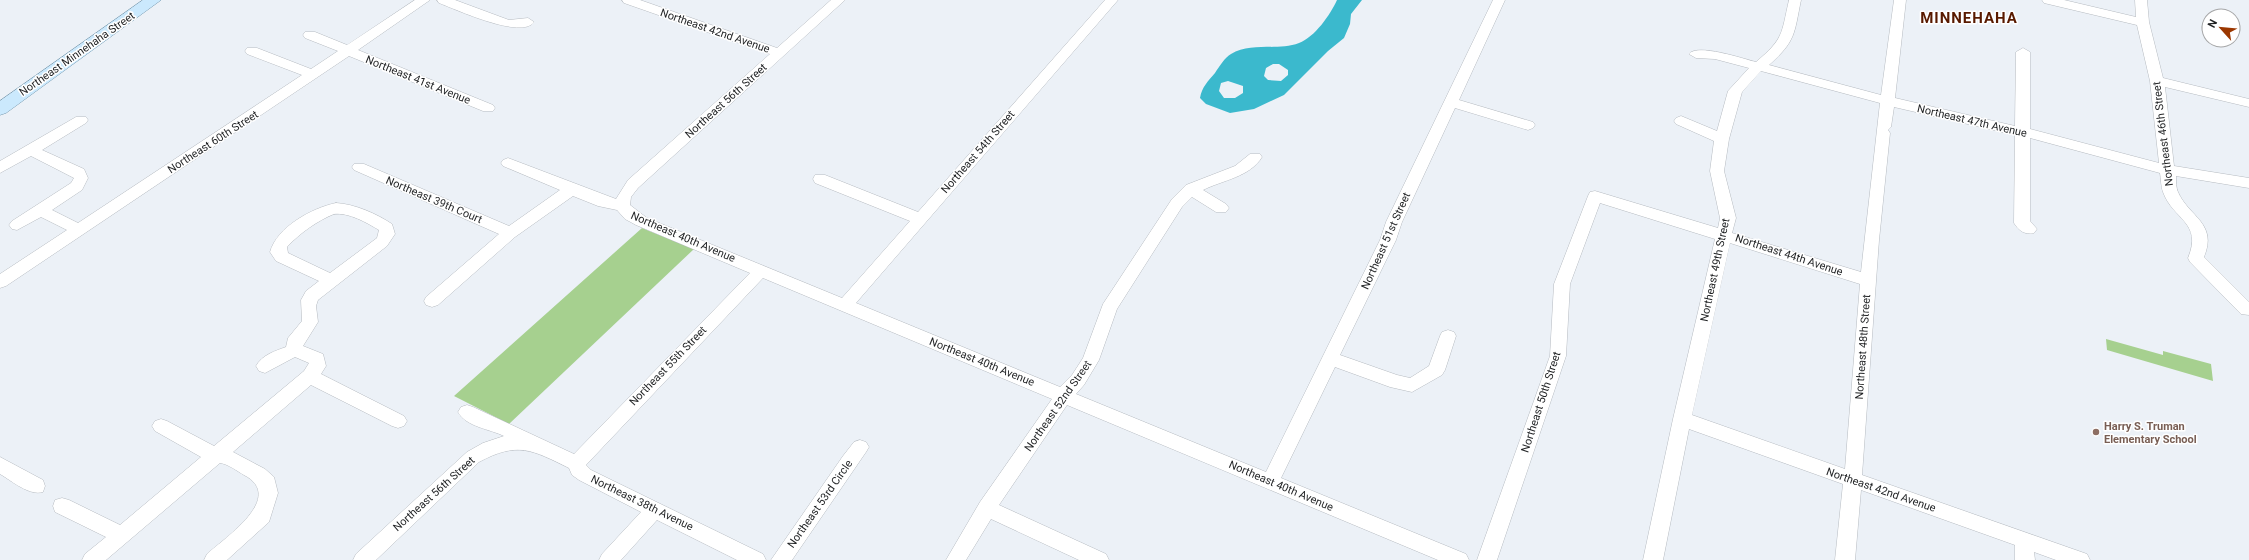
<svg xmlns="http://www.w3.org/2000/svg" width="2249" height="560" font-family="Roboto,sans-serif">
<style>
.green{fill:#a6d08f}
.water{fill:#3bb9cd;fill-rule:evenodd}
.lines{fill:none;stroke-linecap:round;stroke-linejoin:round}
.minor-casing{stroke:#b6bbc1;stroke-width:1}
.major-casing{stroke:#789aaf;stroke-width:1}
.minor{fill:#fff;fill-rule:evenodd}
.major{fill:#cbe9fd;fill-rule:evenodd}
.education-dot{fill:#8d6e63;stroke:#fff;stroke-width:1.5}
.labels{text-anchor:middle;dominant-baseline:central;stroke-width:3;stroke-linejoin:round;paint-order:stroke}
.street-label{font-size:11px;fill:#1f2123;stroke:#fff}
.education-label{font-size:11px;font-weight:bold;fill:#785e54;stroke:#fff;text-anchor:start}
.district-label{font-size:15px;font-weight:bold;letter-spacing:1px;fill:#591a00;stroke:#fff}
</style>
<rect width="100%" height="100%" fill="#ecf1f7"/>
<path class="green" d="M642 228 694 249 509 424 454 396Z
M2106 339 2163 355V351L2211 364 2213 381 2107 350Z"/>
<path class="water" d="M1337 0H1362L1351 14 1350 24 1344 38 1328 51 1284 95 1254 109 1230 113 1206 104 1200 98C1202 87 1208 81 1215 73 1219 67 1225 57 1231 54 1251 42 1278 51 1299 43 1315 37 1330 15 1337 0ZM1273 64H1279L1288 70V75L1281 81 1268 80 1264 76 1266 68ZM1228 81 1243 86V93L1235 98H1224L1219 91 1221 83Z"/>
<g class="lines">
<g class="minor-casing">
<path id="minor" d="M415 0H430L358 50 493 105 495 108 493 111H483L349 56 6 286 0 288V274L67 230 41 217 17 230 12 229 9 225 12 221 71 183 74 178 31 156 0 173V161L76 117H86L88 120 86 123 42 150 84 169 88 178 82 190 52 210 78 223 302 75 247 54 245 51 247 48H257L311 69 338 51 305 38 303 35 305 32H315L347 45Z
M437 0H455L509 20 528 18 534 22C522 40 455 9 439 3Z
M622 0H640L777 48 831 0H845L638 188 631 197 630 205 647 218 842 298 910 221 815 183 813 179 815 175H825L918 212 1105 0H1118L856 303 1060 387 1072 375 1083 358 1103 304 1172 199 1186 185 1235 166 1250 154H1260L1262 157C1250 177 1223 180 1203 190L1226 204 1229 208 1226 212H1216L1192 197 1182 207 1117 309 1099 360 1084 385 1076 394 1266 472 1380 240 1386 222 1493 0H1505L1459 100 1533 122 1535 125 1533 128 1528 130 1455 108 1402 222 1396 240 1340 355 1397 375 1410 378 1429 366 1440 336 1442 332 1448 330 1454 332 1456 336 1445 370 1442 375 1412 392 1390 387 1335 367 1281 478 1466 554 1469 560H1438L1067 405 999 505 1106 554 1109 560H1079L991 519 966 560H946L980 502 1052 399 763 278 586 465 591 470 763 554 766 560H737L657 520 621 560H599L602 554 641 512 579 480 572 475 569 468C532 450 518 441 479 462L376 560H353L356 554 467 452 483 443 504 436C490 429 466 427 458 412L461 407 467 405 473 407 574 454 750 273 636 225 625 219 617 210 598 206 573 196 515 237 438 305 432 307 426 305 424 301 426 297 499 234 354 170 352 167 354 164H364L509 226 560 190 503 166 501 163 503 160 508 158 616 199 628 180 770 54 624 3Z
M1789 0H1801C1794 34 1796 41 1769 65L1881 95 1894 0H1906L1895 98 2015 126 2016 52 2023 48 2030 52V129L2159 163 2150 81 2137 25 2044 3 2042 0H2064L2136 17 2135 0H2147L2149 22 2163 78 2249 99V107L2165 87 2174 166 2249 178V188L2176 176C2176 181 2176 188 2178 192 2189 217 2218 223 2204 257L2249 302V315L2241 314 2190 262 2188 258C2203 222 2173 220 2163 192 2161 187 2161 179 2160 173L2030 138V221L2037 229 2034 233C2025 235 2019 231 2014 223L2015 135 1894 107 1891 127 1888 130 1890 133 1879 240 1862 475 2087 554 2090 560H2056L2034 552 2035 560H2015V545L1861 490 1855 560H1835L1843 484 1689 429 1663 560H1643L1673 419 1715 239 1600 203 1570 284 1566 356 1497 560H1477L1550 356 1554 284 1588 196 1590 192 1595 191 1718 228 1720 218 1710 171 1714 141 1676 124 1674 121 1676 118 1681 116 1717 131 1728 91 1749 68 1715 59 1696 58 1689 54C1697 43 1744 59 1756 62 1784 38 1781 35 1789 0ZM1761 71 1880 103 1861 272 1732 233 1736 218 1724 171 1729 139 1742 92ZM1730 243 1860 284 1845 469 1692 415Z
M336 203C355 204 377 214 392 224L395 234 387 246 318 300 316 306 318 322 303 346 323 354 326 366 321 374 404 416 407 421 404 426 398 428 392 426 311 385 233 452 265 469 274 477 278 493 269 522 227 560H204L207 554C226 537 286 497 244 475 237 471 228 464 220 463L106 560H82L85 554 106 537 55 512 53 506 55 500 62 498 69 500 120 525 201 457 155 431 152 426 155 421 161 419 167 421 214 446 304 371 309 363 295 357 265 373 259 371 256 366C262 355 275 351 286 347L288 338 302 321 301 300 306 291 319 281 276 261 270 252C277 227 312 208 336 203ZM334 214C349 212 367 223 379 230L377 238 330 273 288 253 287 247C300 233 317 221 334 214Z
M860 440 866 442 869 447 866 452 792 560H771L843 456 854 442Z
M0 457 43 480 45 486 43 492C29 496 12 481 0 474Z"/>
</g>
<g class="major-casing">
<path id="major" d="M143 0H161L6 113 0 115V101Z"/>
</g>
<use href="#minor" class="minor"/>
<use href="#major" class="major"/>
</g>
<circle class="education-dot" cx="2096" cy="432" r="4"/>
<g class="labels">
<g class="street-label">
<text transform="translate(715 31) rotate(19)">Northeast 42nd Avenue</text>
<text transform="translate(77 54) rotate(-35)">Northeast Minnehaha Street</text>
<text transform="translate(418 80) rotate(22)">Northeast 41st Avenue</text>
<text transform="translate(726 101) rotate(-42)">Northeast 56th Street</text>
<text transform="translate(1972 121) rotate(13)">Northeast 47th Avenue</text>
<text transform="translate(2163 134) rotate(-97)">Northeast 46th Street</text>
<text transform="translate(213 142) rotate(-33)">Northeast 60th Street</text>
<text transform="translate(978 152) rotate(-49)">Northeast 54th Street</text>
<text transform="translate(434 200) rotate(23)">Northeast 39th Court</text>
<text transform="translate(683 237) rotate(23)">Northeast 40th Avenue</text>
<text transform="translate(1386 241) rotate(-66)">Northeast 51st Street</text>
<text transform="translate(1789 255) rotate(18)">Northeast 44th Avenue</text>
<text transform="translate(1715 270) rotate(-78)">Northeast 49th Street</text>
<text transform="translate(1863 347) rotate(-86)">Northeast 48th Street</text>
<text transform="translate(982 362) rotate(22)">Northeast 40th Avenue</text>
<text transform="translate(668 366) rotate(-46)">Northeast 55th Street</text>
<text transform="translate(1541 402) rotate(-72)">Northeast 50th Street</text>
<text transform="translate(1058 406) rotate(-55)">Northeast 52nd Street</text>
<text transform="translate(1281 486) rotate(23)">Northeast 40th Avenue</text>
<text transform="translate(1881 490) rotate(19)">Northeast 42nd Avenue</text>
<text transform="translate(434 494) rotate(-42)">Northeast 56th Street</text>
<text transform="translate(642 503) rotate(26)">Northeast 38th Avenue</text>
<text transform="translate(820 504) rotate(-55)">Northeast 53rd Circle</text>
</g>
<g class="education-label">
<text x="2104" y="426">Harry S. Truman<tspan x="2104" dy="13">Elementary School</tspan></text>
</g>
<g class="district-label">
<text x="1969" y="18">MINNEHAHA</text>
</g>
</g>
<g transform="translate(2221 28) rotate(297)"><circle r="19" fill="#ffffff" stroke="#a5a6a7"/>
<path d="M0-3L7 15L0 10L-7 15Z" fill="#9b3700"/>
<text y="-6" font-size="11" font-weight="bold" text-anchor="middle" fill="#1f2123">N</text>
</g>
</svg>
